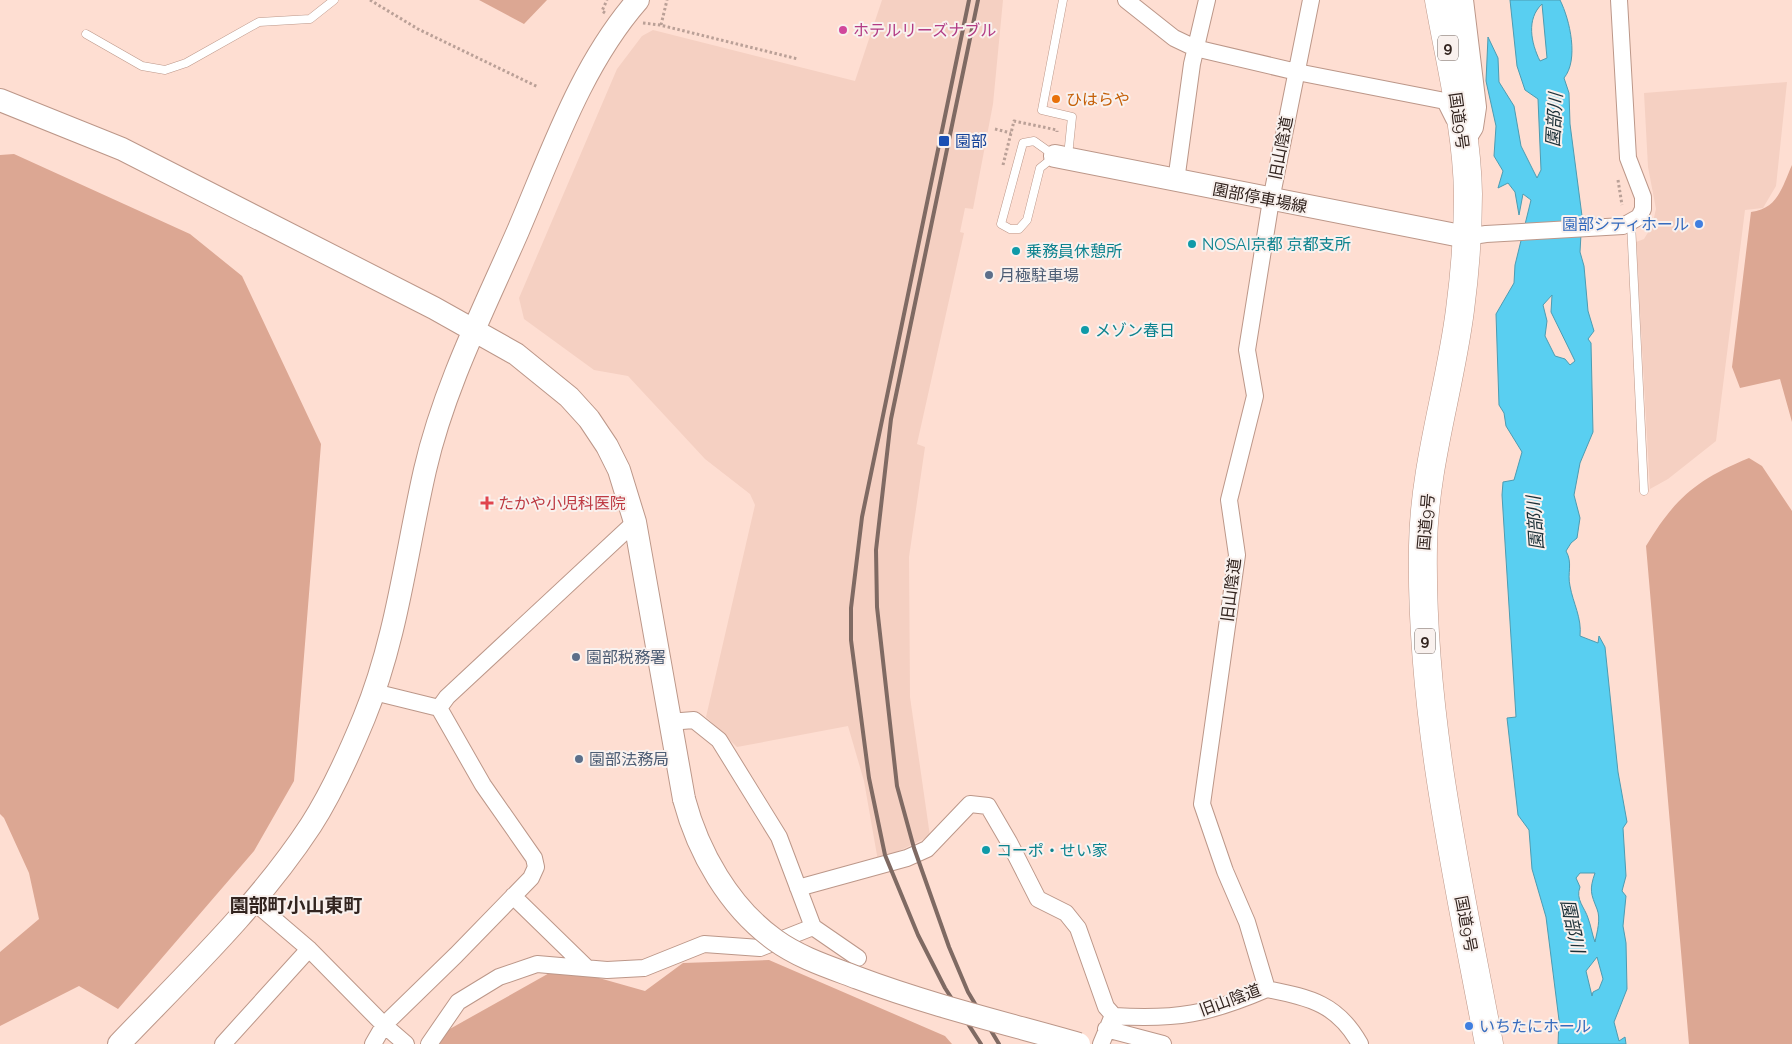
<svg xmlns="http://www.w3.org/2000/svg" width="1792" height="1044" font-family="Raleway,'Noto Sans JP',sans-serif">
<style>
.built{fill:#f5d0c2}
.green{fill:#dca793}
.water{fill:#59cff1;stroke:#4d9cb2;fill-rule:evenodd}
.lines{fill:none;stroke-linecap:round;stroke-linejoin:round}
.lane-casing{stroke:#bc9789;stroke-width:9}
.street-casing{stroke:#bc9789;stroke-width:18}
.secondary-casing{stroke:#bc9789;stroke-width:24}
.highway-casing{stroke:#bc9789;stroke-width:29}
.path{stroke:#baa097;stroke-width:3;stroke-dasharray:2.5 2.5;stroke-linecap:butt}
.lane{stroke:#fff;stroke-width:8}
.street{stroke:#fff;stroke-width:16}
.secondary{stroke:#fff;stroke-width:22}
.highway{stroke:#fff;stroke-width:28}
.rail{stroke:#7f6a63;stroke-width:4}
.secondary-bridge-casing{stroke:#bc9789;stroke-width:24;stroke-linecap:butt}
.secondary-bridge{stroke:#fff;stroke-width:22}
.hotel-dot{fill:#d1479c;stroke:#f9f1ee;stroke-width:2}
.food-dot{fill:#e8710a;stroke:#f9f1ee;stroke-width:2}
.transit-dot{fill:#1a4fb4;stroke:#f9f1ee;stroke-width:2}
.shop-dot{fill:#3f7fe0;stroke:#f9f1ee;stroke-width:2}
.culture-dot{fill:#0f9aa8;stroke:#f9f1ee;stroke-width:2}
.service-dot{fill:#5c6f8a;stroke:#f9f1ee;stroke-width:2}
.health-dot{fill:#e0444e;stroke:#f9f1ee;stroke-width:2}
.labels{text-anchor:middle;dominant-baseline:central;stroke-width:4;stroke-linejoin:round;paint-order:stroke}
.shield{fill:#f9f1ee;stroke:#6e625d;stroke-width:1}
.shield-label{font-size:15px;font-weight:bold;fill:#32241f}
.hotel-label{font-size:16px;fill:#b23c85;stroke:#f9f1ee;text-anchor:start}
.food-label{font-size:16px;fill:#c56008;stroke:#f9f1ee;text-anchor:start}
.street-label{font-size:16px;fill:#32241f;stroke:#f9f1ee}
.transit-label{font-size:16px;fill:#164399;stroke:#f9f1ee;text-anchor:start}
.shop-label{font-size:16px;fill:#366cbe;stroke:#f9f1ee;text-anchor:end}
.culture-label{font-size:16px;fill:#0d838f;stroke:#f9f1ee;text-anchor:start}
.service-label{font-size:16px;fill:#4e5e75;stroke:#f9f1ee;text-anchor:start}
.health-label{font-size:16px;fill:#be3a42;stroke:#f9f1ee;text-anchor:start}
.water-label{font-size:18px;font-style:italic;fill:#1d3138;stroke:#f9f1ee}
.quarter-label{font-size:19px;font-weight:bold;fill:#32241f;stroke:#f9f1ee}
</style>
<rect width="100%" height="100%" fill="#feded2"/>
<path class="built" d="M882 0H1003L993 104 973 209 965 208 960 232 964 233 917 444 925 447 909 557 910 697 930 836 878 861 864 781 848 726 737 747 706 717 755 505 750 494 705 459 628 376 594 370 524 319 519 298 617 69 642 36 653 30 855 81Z
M1787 82 1776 186 1763 208 1745 210 1716 441 1668 479 1650 489 1636 242 1644 239 1652 226 1656 209 1648 167 1644 93Z"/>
<path class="green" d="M479 0H547L524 24Z
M14 154 190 234 242 276 321 444 294 781 254 851 118 1009 79 986 0 1026V952L39 919 29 873 4 818 0 814V155Z
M1792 165V422L1780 379 1740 388 1732 367 1751 212C1778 209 1782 187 1792 165Z
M1749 458 1762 466 1792 511V1044H1689L1646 546C1675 498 1696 480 1749 458Z
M769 960 945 1036 952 1044H439L448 1030 560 967 645 991 683 963Z"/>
<path class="water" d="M1510 0H1560C1570 20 1579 60 1564 78L1569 93 1570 124 1582 216 1580 252 1584 266 1588 311 1594 331 1588 339 1591 343 1593 432 1580 463 1574 495 1580 518 1577 538 1571 543 1566 551C1573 563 1567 573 1570 586 1573 603 1582 618 1580 636L1598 643 1599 636 1605 647 1618 772 1627 822 1623 828 1626 876 1622 891 1626 896 1623 926 1626 943 1627 989 1614 1022 1619 1041 1625 1037 1626 1044H1558L1559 1020 1546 917 1532 869 1529 830 1518 815 1507 718 1516 717 1502 495 1503 482 1514 480 1522 452 1506 426 1504 413 1499 405 1496 314 1514 283 1515 265 1531 200 1523 194 1519 215 1515 192 1508 183 1498 188 1503 171 1494 156 1496 126 1486 81 1488 37 1498 58 1499 82 1514 106 1521 146 1537 178 1541 170 1538 99 1525 90 1517 66ZM1542 4 1547 58 1540 61C1531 43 1526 19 1542 4ZM1552 295 1551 312 1575 361 1570 365 1565 359 1555 356 1545 336 1547 321 1543 305ZM1580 873H1595C1589 890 1591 894 1597 909 1601 919 1597 932 1595 942 1592 934 1591 926 1588 918 1585 908 1575 899 1580 887L1576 878ZM1597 957 1603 979 1599 989 1593 992 1592 996 1586 971Z"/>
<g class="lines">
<g class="lane-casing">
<path id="lane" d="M1063 0 1042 110 1072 117 1068 156
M86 34 142 66 165 70 186 63 259 22 310 19 334 0
M1034 141 1055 156 1040 168 1027 220 1019 229H1010L1001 224 1023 143Z
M1631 223 1644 491"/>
</g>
<g class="street-casing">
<path id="street" d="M1126 0 1174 38 1195 48 1297 72 1445 101 1454 119
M1176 181 1192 64 1207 0
M1466 237 1486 234 1623 226 1639 217 1643 209V197L1628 158 1619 0
M439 708 447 697 635 522
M669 722 694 720 719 740 779 837 813 927 858 958
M798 888 907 858 927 849 970 804 988 806 1009 842 1038 899 1066 913 1078 928 1106 1007 1114 1016
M513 896 587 968
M254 902 309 949 384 1025 406 1044
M1267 989 1247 922 1225 871 1202 804 1237 555 1229 500 1255 396 1247 350 1271 200 1311 0
M1267 989C1310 998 1337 1003 1360 1044
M1114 1016C1176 1020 1209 1014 1267 989
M1106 1029 1163 1044
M223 1044 309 949
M373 1044 384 1025 456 955 531 878 536 867 534 858 483 785 439 708 374 692
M429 1044 458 1002 499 977 537 964 607 970 644 968 704 944 760 948 813 927
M1101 1044 1111 1020"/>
</g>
<g class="secondary-casing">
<path id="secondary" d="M1462 0 1475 107 1472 127 1464 140
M0 100 122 149 434 308 516 354 569 397 589 419 607 446 619 470 635 522 684 799
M1055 156 1466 237
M119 1044C186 974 258 906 311 825 331 794 350 752 364 718 397 638 406 553 425 470 444 387 484 309 518 231 552 152 581 65 638 0"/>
</g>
<g class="highway-casing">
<path id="highway" d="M1439 0C1450 63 1467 129 1468 194 1468 232 1465 272 1460 310 1450 389 1424 466 1423 546 1420 714 1458 879 1489 1044"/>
</g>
<path class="path" d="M370 0 418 29 538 87
M605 13 602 11 607 0
M643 23 660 25 798 59
M661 25 667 0
M995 129 1011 133
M1003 165 1014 121 1057 130V132
M1618 180 1622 205"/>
<use href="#lane" class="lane"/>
<use href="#street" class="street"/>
<use href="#secondary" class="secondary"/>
<use href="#highway" class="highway"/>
<path class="rail" d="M969 0 862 517 851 608V640L869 778 885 855 918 935 945 988 981 1044
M978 0 891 419 876 550 877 607 897 786 914 848 949 947 968 992 999 1044"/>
<g class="secondary-bridge-casing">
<path id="secondary-bridge" d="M684 799C698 852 729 907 775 940 800 958 829 967 858 978 930 1005 1005 1023 1079 1044"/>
</g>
<use href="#secondary-bridge" class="secondary-bridge"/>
</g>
<circle class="hotel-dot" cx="843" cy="30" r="5"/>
<circle class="food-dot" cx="1056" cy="99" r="5"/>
<rect class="transit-dot" x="938" y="135" width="12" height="12" rx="2.5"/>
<g class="shop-dot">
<circle cx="1699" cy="224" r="5"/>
<circle cx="1469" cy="1026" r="5"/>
</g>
<g class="culture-dot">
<circle cx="1192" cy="244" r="5"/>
<circle cx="1016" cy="251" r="5"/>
<circle cx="1085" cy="330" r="5"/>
<circle cx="986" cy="850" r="5"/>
</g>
<g class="service-dot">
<circle cx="989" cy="275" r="5"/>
<circle cx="576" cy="657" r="5"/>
<circle cx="579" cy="759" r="5"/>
</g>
<path class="health-dot" d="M484.5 495.5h5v5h5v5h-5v5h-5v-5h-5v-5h5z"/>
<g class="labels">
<g class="shield">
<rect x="1438" y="35.5" width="20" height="25" rx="4"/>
<rect x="1415" y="628.5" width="20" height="25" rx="4"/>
</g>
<g class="shield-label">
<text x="1448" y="48">9</text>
<text x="1425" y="641">9</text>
</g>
<g class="hotel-label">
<text x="853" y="30">ホテルリーズナブル</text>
</g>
<g class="food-label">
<text x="1066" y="99">ひはらや</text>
</g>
<g class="street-label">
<text transform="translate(1459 121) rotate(82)">国道9号</text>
<text transform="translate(1281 148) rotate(-79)">旧山陰道</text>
<text transform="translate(1260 198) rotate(11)">園部停車場線</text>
<text transform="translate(1426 522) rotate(-85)">国道9号</text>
<text transform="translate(1231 590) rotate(-83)">旧山陰道</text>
<text transform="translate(1466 924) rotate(79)">国道9号</text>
<text transform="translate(1230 1000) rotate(-20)">旧山陰道</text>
</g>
<g class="transit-label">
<text x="955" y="141">園部</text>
</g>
<g class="shop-label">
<text x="1689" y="224">園部シティホール</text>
<text x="1479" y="1026" text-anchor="start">いちたにホール</text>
</g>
<g class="culture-label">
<text x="1202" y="244">NOSAI京都 京都支所</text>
<text x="1026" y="251">乗務員休憩所</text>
<text x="1095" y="330">メゾン春日</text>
<text x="996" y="850">コーポ・せい家</text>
</g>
<g class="service-label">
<text x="999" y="275">月極駐車場</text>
<text x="586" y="657">園部税務署</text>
<text x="589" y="759">園部法務局</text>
</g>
<g class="health-label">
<text x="498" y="503">たかや小児科医院</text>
</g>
<g class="water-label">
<text transform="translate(1554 120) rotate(-87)">園部川</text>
<text transform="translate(1535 523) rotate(-94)">園部川</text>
<text transform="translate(1573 926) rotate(78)">園部川</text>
</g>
<g class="quarter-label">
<text x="296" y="905">園部町小山東町</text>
</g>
</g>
</svg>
